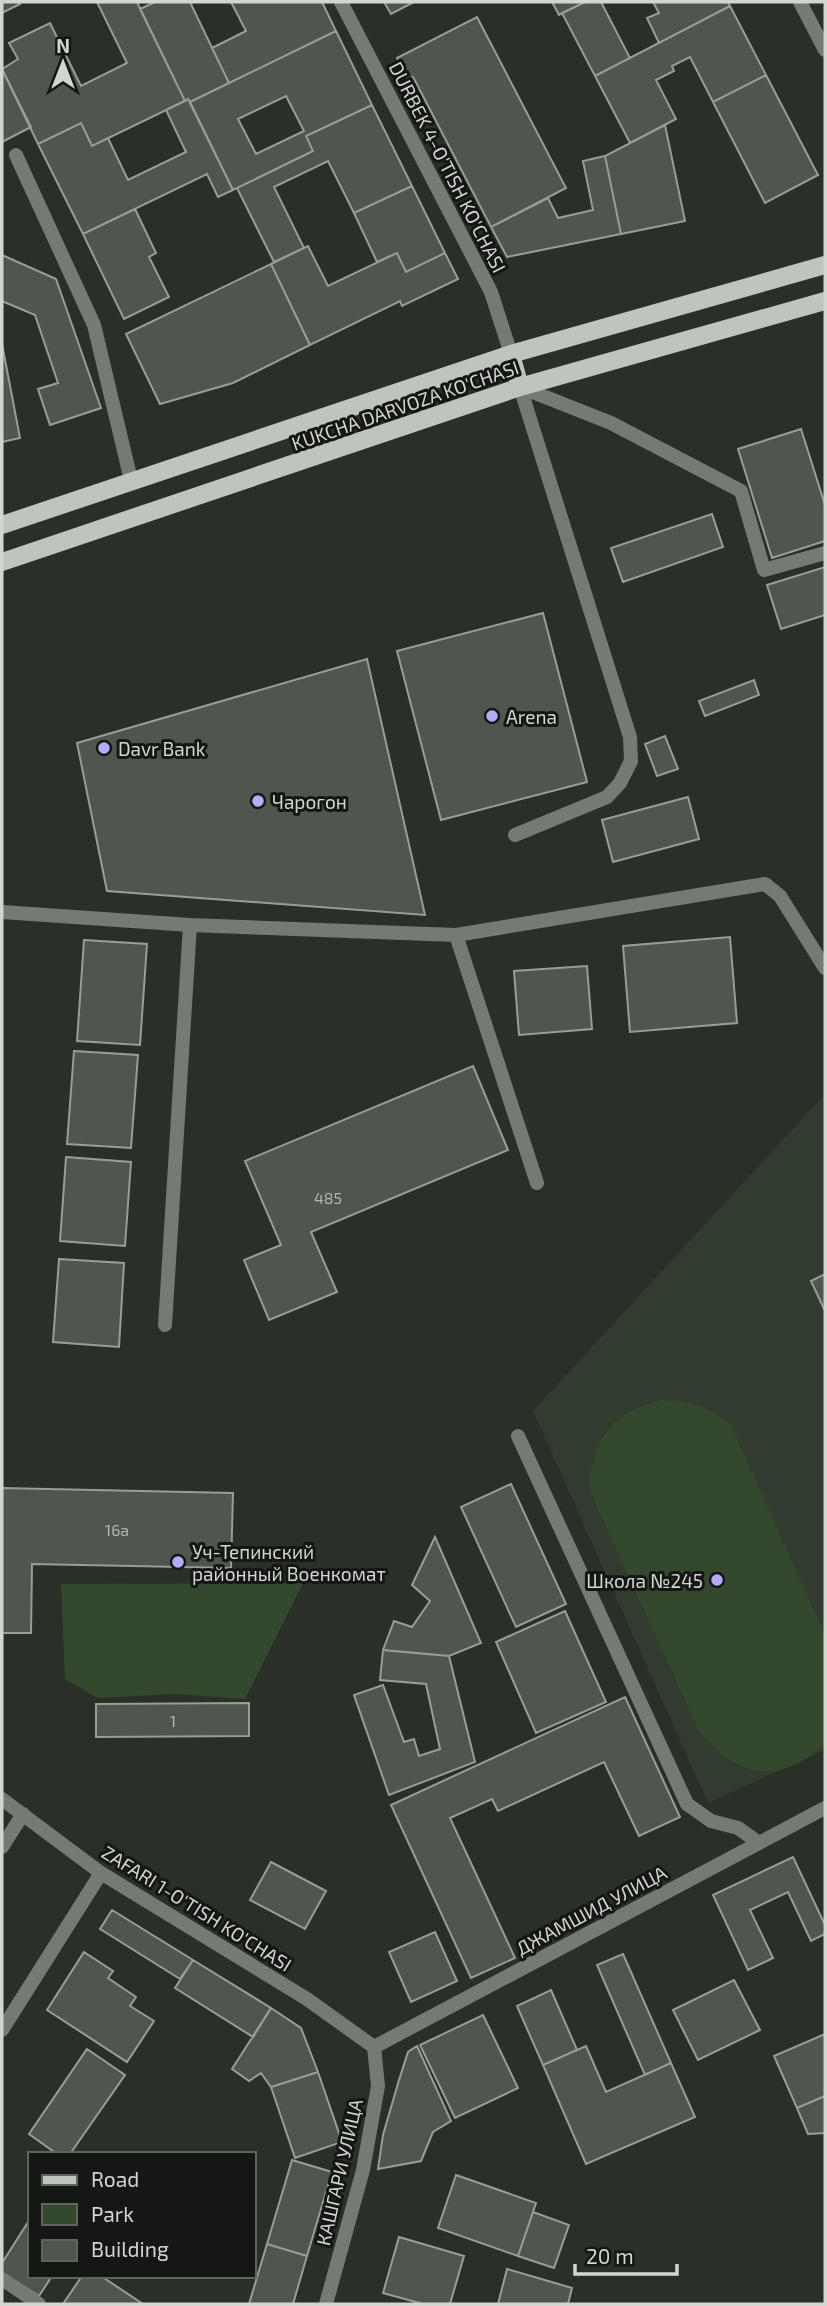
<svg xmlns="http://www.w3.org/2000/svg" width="827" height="2306" font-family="'Exo 2',sans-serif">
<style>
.built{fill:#313b2e}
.green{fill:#34482d}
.building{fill:#4f564d;stroke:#979f95;stroke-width:2;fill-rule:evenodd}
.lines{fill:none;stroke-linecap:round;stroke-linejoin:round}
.service{stroke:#767a75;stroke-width:14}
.minor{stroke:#767a75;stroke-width:14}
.tertiary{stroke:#767a75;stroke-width:14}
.primary{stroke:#bec5bc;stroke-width:18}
.poi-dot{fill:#b4acf9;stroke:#141713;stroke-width:2.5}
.labels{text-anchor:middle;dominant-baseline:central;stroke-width:6;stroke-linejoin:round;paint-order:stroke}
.number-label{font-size:16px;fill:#b1b6b0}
.street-label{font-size:19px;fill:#d2d6d1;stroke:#141713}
.poi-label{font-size:19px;fill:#d2d6d1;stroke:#141713;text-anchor:start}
</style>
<rect width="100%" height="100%" fill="#2a3028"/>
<path class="built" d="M825 1094V1750L708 1803 533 1411Z"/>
<path class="green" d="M662 1400C693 1401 707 1406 731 1425L825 1635V1744C780 1786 736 1778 699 1731L589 1489C593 1437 611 1413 662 1400Z
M303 1583 245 1699 175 1694 98 1698 65 1679 61 1584Z"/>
<path class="building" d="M2 2H19L20 4 2 13Z
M97 2H137L185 101 92 146 81 123 38 144 2 69 18 59 9 43 50 23 81 86 127 63Z
M155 2H190L229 83 190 102 188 99 185 101 140 9Z
M231 2H322L336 31 229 83 212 48 246 31Z
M384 2H414L391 14Z
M552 2H585L559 15Z
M585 2H601L630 58 595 76 562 13Z
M653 2H728L730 6 659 43 647 18 659 13Z
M730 6 766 75 713 102 690 57 672 66 674 71 656 80 676 119 630 143 595 76Z
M477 17 566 188 491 227 413 77 408 80 397 58Z
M336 31 372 105 306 136 313 151 233 190 190 102ZM286 96 304 131 256 154 238 119Z
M2 69 31 127 2 142Z
M766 75 818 175 765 203 713 102Z
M188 99 233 190 218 197 207 174 83 234 38 144 81 123 92 146 108 138 128 180 186 152 166 110Z
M372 105 412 186 354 213 328 161 274 187 304 248 274 262 237 188 313 151 306 136Z
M665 125 685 221 621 234 605 156Z
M605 156 621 234 507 257 491 227 548 198 558 218 593 210 583 161Z
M412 186 445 253 406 272 397 253 377 262 354 213Z
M135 209 156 253 149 257 169 297 124 319 83 234Z
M308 246 328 286 397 253 406 272 445 253 458 279 402 306 400 301 310 345 271 264Z
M2 255 56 279 101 408 50 425 38 389 58 383 35 315 2 301Z
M271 264 310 345 233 383 160 404 126 334Z
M2 344 20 438 2 442Z
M801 429 825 505V541L772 558 738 449Z
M712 514 723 547 623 582 611 548Z
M825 567V615L781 629 767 585Z
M543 613 587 782 441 820 397 651Z
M367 659 425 915 107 891 77 743Z
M754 680 759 695 705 716 699 701Z
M665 736 678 769 657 776 645 744Z
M688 797 699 839 613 862 602 820Z
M730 937 737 1023 630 1032 623 946Z
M84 940 147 944 140 1045 77 1041Z
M587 966 592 1029 519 1035 514 971Z
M74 1051 138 1055 131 1148 67 1144Z
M473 1066 508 1150 311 1232 337 1292 269 1320 244 1260 281 1245 245 1161Z
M66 1157 131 1162 125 1246 60 1241Z
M59 1259 124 1263 119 1347 53 1342Z
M825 1274V1311L811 1281Z
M511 1484 566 1604 516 1627 461 1507Z
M2 1488 233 1493 231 1568 32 1564 31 1633H2Z
M435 1537 481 1643 449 1656 383 1650 394 1621 412 1627 430 1601 412 1585Z
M565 1611 606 1702 536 1733 496 1642Z
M383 1650 449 1656 475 1762 389 1795 354 1695 383 1685 404 1742 414 1739 419 1756 440 1749 426 1684 380 1680Z
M625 1697 680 1817 639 1836 604 1762 498 1811 492 1799 450 1818 515 1958 471 1978 391 1805Z
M249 1703V1736L96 1737V1704Z
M793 1857 825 1925V1934L811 1941 788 1892 750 1910 773 1958 748 1970 713 1895Z
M271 1862 326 1891 305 1929 250 1900Z
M112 1910 193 1960 180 1979 100 1929Z
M435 1932 457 1981 411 2002 389 1952Z
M84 1952 113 1971 108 1978 136 1997 130 2006 154 2021 127 2062 47 2010Z
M623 1954 671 2063 645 2075 597 1965Z
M193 1960 271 2008 253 2037 175 1988Z
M734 1980 760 2030 698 2060 673 2010Z
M551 1990 577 2050 543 2065 517 2006Z
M271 2008 301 2028 318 2072 271 2087 261 2073 249 2081 232 2069Z
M483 2015 518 2088 455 2118 420 2045Z
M825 2034V2096L797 2108 774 2056Z
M417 2046 451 2121 433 2132 421 2161 378 2169 383 2135 399 2080 408 2052Z
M586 2046 606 2092 671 2063 695 2117 586 2164 543 2065Z
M87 2049 125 2075 70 2154H57L29 2134Z
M318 2072 342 2142 295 2158 271 2087Z
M825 2096V2133L808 2134 797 2108Z
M292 2160 332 2172 307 2256 267 2244Z
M456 2175 536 2203 518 2256 438 2228Z
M533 2212 569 2225 554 2268 518 2256Z
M30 2219V2276H52L39 2296 2 2273V2263Z
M399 2237 464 2256 450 2304H423L383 2293Z
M267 2244 307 2256 293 2304H249Z
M507 2269 572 2288 568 2304H498Z
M82 2276H101L143 2304H63Z"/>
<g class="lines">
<path class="service" d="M16 155 94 325 131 480
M520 387 611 423 741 491 764 570 825 553
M515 835 607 797 620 783 631 761 630 737 520 387
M456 935 537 1183
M165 1325 190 925
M518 1436 687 1804 711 1821 738 1828 759 1843"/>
<path class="minor" d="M341 2 491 292 511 354
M2 912 190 925 456 935 765 884 780 896 825 968
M2 1799 101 1873 307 1999 374 2047
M2 1847 23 1814
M2 2030 101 1873
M374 2047 825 1808
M2 2279 39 2304
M326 2304 363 2170 378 2086 374 2047"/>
<path class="tertiary" d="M800 2 825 50"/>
<path class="primary" d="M511 354 520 387
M2 525 511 354 825 265
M2 562 520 387 825 301"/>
</g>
<g class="poi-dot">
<circle cx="492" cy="716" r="7"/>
<circle cx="104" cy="748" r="7"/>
<circle cx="258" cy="801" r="7"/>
<circle cx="178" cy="1562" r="7"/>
<circle cx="717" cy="1580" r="7"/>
</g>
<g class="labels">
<g class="number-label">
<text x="328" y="1197">485</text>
<text x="117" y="1529">16а</text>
<text x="173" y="1720">1</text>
</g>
<g class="street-label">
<text transform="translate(448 167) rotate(63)">DURBEK 4-O'TISH KO'CHASI</text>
<text transform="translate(405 405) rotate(-19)">KUKCHA DARVOZA KO'CHASI</text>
<text transform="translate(197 1908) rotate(32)">ZAFARI 1-O'TISH KO'CHASI</text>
<text transform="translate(591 1910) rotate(-28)">ДЖАМШИД УЛИЦА</text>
<text transform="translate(339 2172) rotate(-77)">КАШГАРИ УЛИЦА</text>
</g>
<g class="poi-label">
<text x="506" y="716">Arena</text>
<text x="118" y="748">Davr Bank</text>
<text x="272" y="801">Чарогон</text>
<text x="192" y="1551">Уч-Тепинский<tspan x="192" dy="22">районный Военкомат</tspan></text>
<text x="703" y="1580" text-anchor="end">Школа №245</text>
</g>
</g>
<rect width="827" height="2306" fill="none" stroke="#d2d6d1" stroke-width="7"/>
<rect x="28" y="2152" width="228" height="126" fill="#141713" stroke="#60635f" stroke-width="2"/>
<rect x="42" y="2175" width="35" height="10" fill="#bec5bc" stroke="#60635f" stroke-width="2"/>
<text x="91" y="2187" font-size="21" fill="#d2d6d1">Road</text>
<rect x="42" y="2204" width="35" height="21" fill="#34482d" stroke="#60635f" stroke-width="2"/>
<text x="91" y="2222" font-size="21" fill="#d2d6d1">Park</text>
<rect x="42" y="2240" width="35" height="21" fill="#4f564d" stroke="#60635f" stroke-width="2"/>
<text x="91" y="2257" font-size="21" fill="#d2d6d1">Building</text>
<g transform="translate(63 63)" stroke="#141713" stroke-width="5" paint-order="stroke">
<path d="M0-5L12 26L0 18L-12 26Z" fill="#d2d6d1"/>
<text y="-10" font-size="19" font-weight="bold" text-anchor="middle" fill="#d2d6d1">N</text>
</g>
<path d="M575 2264v10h102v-10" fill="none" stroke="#d2d6d1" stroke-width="3.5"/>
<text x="586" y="2264" font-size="21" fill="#d2d6d1" stroke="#141713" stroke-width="5" paint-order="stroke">20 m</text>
</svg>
